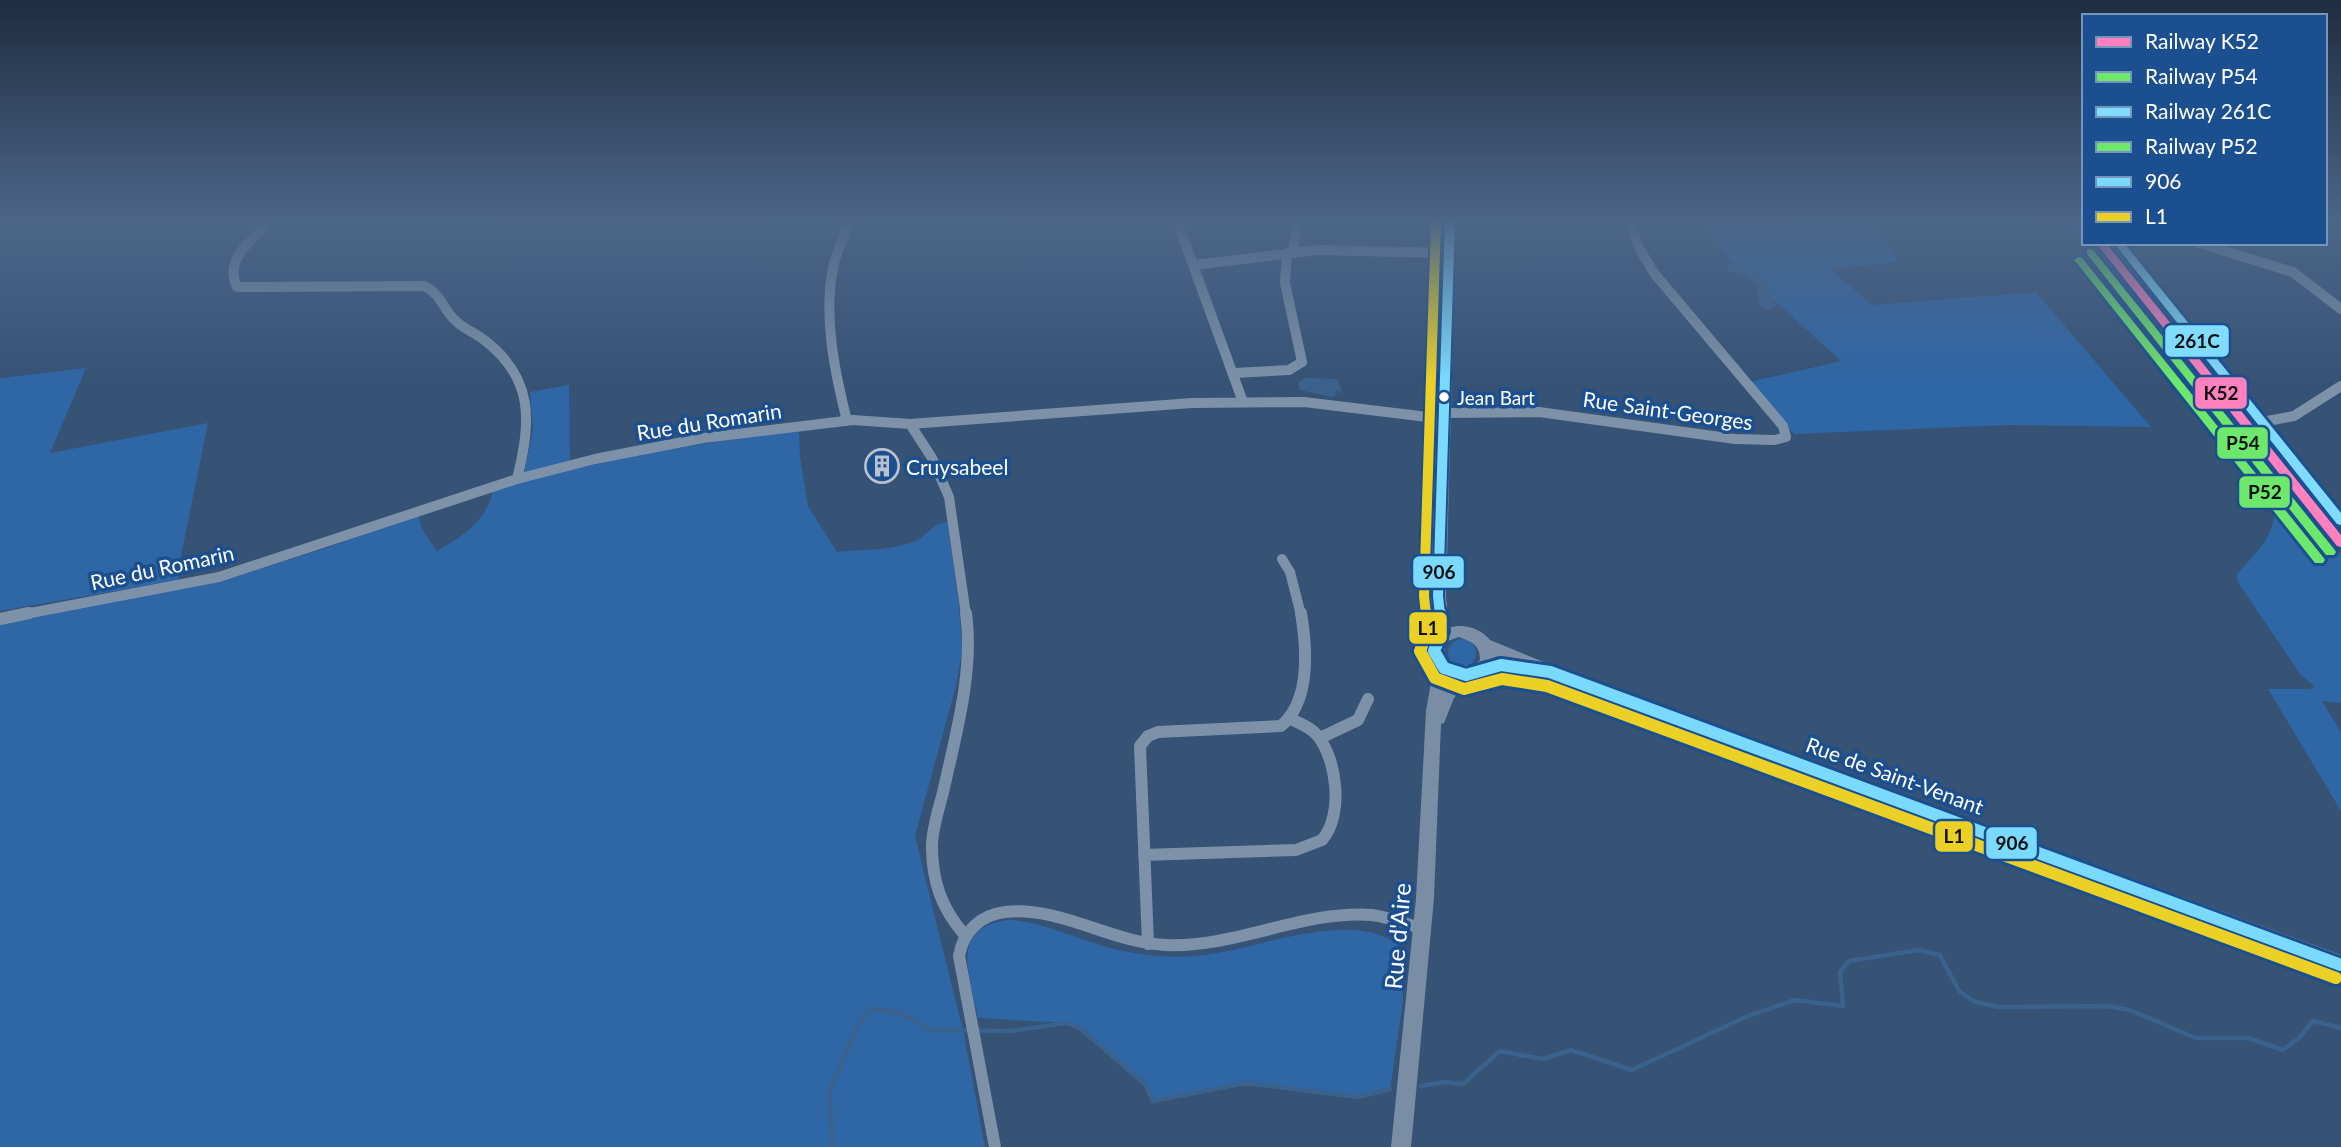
<svg xmlns="http://www.w3.org/2000/svg" width="2341" height="1147" font-family="Lato,sans-serif">
<style>
.green{fill:#2f66a5}
.water{fill:#3b618d}
.lines{fill:none;stroke-linecap:round;stroke-linejoin:round}
.stream{stroke:#3b618d;stroke-width:4.5}
.building{fill:#526984;stroke:#92a2b6;stroke-width:2}
.street-far1{stroke:#7d92a8;stroke-width:10}
.street{stroke:#7d92a8;stroke-width:12}
.secondary{fill:#798da4;fill-rule:evenodd}
.primary{fill:#7d8ea7;fill-rule:evenodd}
.bus-1-far1-casing{stroke:#1b4f8f;stroke-width:14}
.bus-1-casing{stroke:#1b4f8f;stroke-width:18}
.bus-2-far1-casing{stroke:#1b4f8f;stroke-width:14}
.bus-2-casing{stroke:#1b4f8f;stroke-width:18}
.bus-1-far1{stroke:#7adafe;stroke-width:10}
.bus-1{stroke:#7adafe;stroke-width:12}
.bus-2-far1{stroke:#ebd126;stroke-width:10}
.bus-2{stroke:#ebd126;stroke-width:12}
.rail-1-casing{stroke:#1b4f8f;stroke-width:6}
.rail-2-casing{stroke:#1b4f8f;stroke-width:6}
.rail-3-casing{stroke:#1b4f8f;stroke-width:6}
.rail-4-casing{stroke:#1b4f8f;stroke-width:6}
.rail-1{fill:#ff80bf;fill-rule:evenodd}
.rail-2{fill:#6de86d;fill-rule:evenodd}
.rail-3{fill:#80dcff;fill-rule:evenodd}
.rail-4{fill:#6de86d;fill-rule:evenodd}
.bus-dot{fill:#fff;stroke:#1b4f8f;stroke-width:2.5}
.labels{text-anchor:middle;dominant-baseline:central;stroke-width:7;stroke-linejoin:round;paint-order:stroke}
.bus-label{font-size:19px;fill:#fff;stroke:#1b4f8f;text-anchor:start}
.street-label{font-size:21px;fill:#fff;stroke:#1b4f8f}
.poi-label{font-size:21px;fill:#fff;stroke:#1b4f8f;text-anchor:start}
.near-street-label{font-size:24px;fill:#fff;stroke:#1b4f8f}
.line-badge{stroke:#1b4f8f;stroke-width:2.5}
.pale-badge-label{font-size:19px;text-anchor:middle;font-weight:bold;fill:#111}
</style>
<rect width="100%" height="100%" fill="#365274"/>
<path class="green" d="M1701 221H1871L1899 262 1831 269 1872 305 2036 292 2151 427 2009 425 1794 434 1749 382 1841 361 1730 260Z
M2067 221H2075L2084 232V243H2093L2115 269 2341 554V703L2322 701 2341 732V811L2268 689H2310L2314 686 2300 674 2237 581V574C2247 562 2260 550 2268 536 2289 495 2261 444 2224 424Z
M86 368 50 453 208 423 178 571 179 580 0 611V378Z
M569 385 570 462 524 473 533 429 530 392Z
M799 430 800 457 808 506 837 552C861 549 892 551 915 541 929 535 927 527 947 521L959 605 962 652 956 686 915 836 964 1035 985 1147H0V622L218 582 332 546 418 514 422 529 437 551C463 536 488 520 493 489 595 462 695 443 799 430Z
M1448 653a14 14 0 1 1 28 0a14 14 0 1 1-28 0Z
M1009 920C1044 922 1074 938 1107 947 1135 955 1167 958 1197 956 1255 951 1356 904 1403 949V1001L1390 1089 1358 1097 1246 1083 1153 1101 1145 1084 1081 1029 1067 1023 978 1018C970 976 948 927 1009 920Z"/>
<path class="water" d="M1729 264H1737L1766 280 1776 306 1768 310C1752 304 1761 296 1756 284 1748 274 1733 276 1725 267Z
M1305 378 1338 379 1343 396 1339 391H1335L1336 396 1331 397 1300 390 1298 382Z"/>
<g class="lines">
<path class="stream" d="M1421 1086 1445 1082 1463 1084 1500 1051 1543 1059 1571 1050 1632 1070 1748 1016 1795 1000 1843 1006 1840 972 1849 961 1919 950 1940 955 1959 991 1973 1001 1997 1007 2107 1006 2130 1010 2196 1038H2248L2283 1050 2298 1039 2313 1021 2341 1028
M832 1147 830 1090 857 1027 870 1009 901 1013 931 1030 1011 1031 1067 1023 1081 1029 1145 1084 1153 1101 1246 1083 1358 1097 1390 1089"/>
</g>
<path class="building" d="M886 452 891 472 876 475 872 456Z"/>
<g class="lines">
<path class="street-far1" d="M270 221C253 240 223 258 237 287L424 286C441 293 443 310 456 321 464 329 474 332 483 339 535 378 531 422 517 479
M1177 221 1243 402
M2115 243 2341 521
M2199 243 2293 272 2341 309
M1293 253 1297 221
M1194 265 1317 250 1449 253
M1234 373 1289 370 1302 362 1285 283 1287 253
M1444 413 1539 412 1735 439 1775 440 1786 437 1783 426 1654 273 1639 248 1630 221
M847 421C835 373 823 317 833 268 836 252 844 236 849 221
M2262 422 2294 416 2341 386
M910 424 932 458 949 497 966 615
M1282 559 1290 572 1301 615
M20 615 219 577 517 479 595 459 703 438 853 420 910 424 1192 403 1304 402 1444 419"/>
<path class="street" d="M0 619 29 613
M1320 738 1358 720 1368 699
M1144 855 1296 850 1322 840C1344 815 1337 759 1317 735 1310 727 1301 724 1293 720
M964 934C941 908 932 880 932 846 932 827 940 806 944 788 956 734 974 670 966 613
M1148 944 1140 746 1148 736 1158 732 1281 726C1311 701 1307 649 1301 613
M995 1147 959 956C963 932 980 915 1005 912 1060 906 1112 943 1166 945 1236 948 1302 910 1372 915 1389 917 1406 924 1423 929"/>
<path class="secondary" d="M1441 659 1446 661 1448 665 1445 688C1452 680 1459 667 1471 671L1473 675 1454 698 1444 723 1441 724 1434 898 1411 1147H1391L1416 898 1426 711 1434 665 1436 661Z"/>
<path class="primary" d="M1444 221H1456L1446 596 1449 628C1463 623 1480 628 1490 640L1556 667 2341 955V975L1544 677 1497 656C1499 688 1441 686 1429 660 1424 649 1430 645 1433 635 1435 623 1431 607 1430 596ZM1459 637C1472 642 1480 645 1480 660L1475 665H1455L1444 656 1445 642Z"/>
<g class="bus-1-far1-casing">
<path id="bus-1-far1" d="M1440 615 1438 596 1450 221"/>
</g>
<g class="bus-1-casing">
<path id="bus-1" d="M1440 613 1442 631 1434 651 1444 668 1466 675 1501 665 1550 672 2341 965"/>
</g>
<g class="bus-2-far1-casing">
<path id="bus-2-far1" d="M1426 615 1424 596 1436 221"/>
</g>
<g class="bus-2-casing">
<path id="bus-2" d="M1426 613 1428 629 1420 651 1435 678 1464 689 1502 679 1547 686 2336 978"/>
</g>
<use href="#bus-1-far1" class="bus-1-far1"/>
<use href="#bus-1" class="bus-1"/>
<use href="#bus-2-far1" class="bus-2-far1"/>
<use href="#bus-2" class="bus-2"/>
<g class="rail-1-casing">
<path id="rail-1" d="M2096 243H2106L2341 535V547L2337 546Z"/>
</g>
<g class="rail-2-casing">
<path id="rail-2" d="M2090 249 2093 250 2334 549 2336 552 2334 555H2326L2087 254V250Z"/>
</g>
<g class="rail-3-casing">
<path id="rail-3" d="M2114 243H2124L2341 513V525L2337 524Z"/>
</g>
<g class="rail-4-casing">
<path id="rail-4" d="M2079 257 2082 258 2323 557 2325 560 2323 563H2315L2076 262 2074 260Z"/>
</g>
<use href="#rail-1" class="rail-1"/>
<use href="#rail-2" class="rail-2"/>
<use href="#rail-3" class="rail-3"/>
<use href="#rail-4" class="rail-4"/>
</g>
<linearGradient id="sky" x2="0" y2="1"><stop stop-color="#1e2d40"/><stop offset="0.58" stop-color="#4c6688"/><stop offset="1" stop-color="#4c6688" stop-opacity="0"/></linearGradient>
<rect width="2341" height="382" fill="url(#sky)"/>
<defs>
<g id="building-ring" transform="scale(1.75)"><circle r="9.5" fill="#1b4f8f" stroke="#b9c2ce" stroke-width="1.5"/><path d="M-4-6H4V6H1V3H-1V6H-4ZM-2.5-4.3h1.7v1.8h-1.7ZM.8-4.3h1.7v1.8H.8ZM-2.5-1h1.7V.8h-1.7ZM.8-1h1.7V.8H.8Z" fill="#b9c2ce"/></g>
</defs>
<g fill-rule="evenodd">
<use href="#building-ring" x="882" y="466"/>
</g>
<circle class="bus-dot" cx="1444" cy="397" r="6"/>
<g class="labels">
<g class="bus-label">
<text x="1457" y="397">Jean Bart</text>
</g>
<g class="street-label">
<text transform="translate(1668 410) rotate(8)">Rue Saint-Georges</text>
<text transform="translate(709 421) rotate(-9)">Rue du Romarin</text>
<text transform="translate(162 567) rotate(-12)">Rue du Romarin</text>
<text transform="translate(1895 775) rotate(20)">Rue de Saint-Venant</text>
</g>
<g class="poi-label">
<text x="906" y="466">Cruysabeel</text>
</g>
<g class="near-street-label">
<text transform="translate(1397 936) rotate(-85)">Rue d'Aire</text>
</g>
</g>
<g class="line-badge">
<rect x="2164" y="324" width="66" height="34" rx="7" fill="#80dcff"/>
<rect x="2194" y="376" width="54" height="34" rx="7" fill="#ff80bf"/>
<rect x="2216" y="426" width="53" height="34" rx="7" fill="#6de86d"/>
<rect x="2238" y="475" width="53" height="34" rx="7" fill="#6de86d"/>
<rect x="1412" y="555" width="53" height="34" rx="7" fill="#7adafe"/>
<rect x="1408" y="611" width="40" height="34" rx="7" fill="#ebd126"/>
<rect x="1934" y="820" width="40" height="33" rx="7" fill="#ebd126"/>
<rect x="1985" y="826" width="53" height="34" rx="7" fill="#7adafe"/>
</g>
<g class="pale-badge-label">
<text x="2197" y="348">261C</text>
<text x="2221" y="400">K52</text>
<text x="2243" y="450">P54</text>
<text x="2265" y="499">P52</text>
<text x="1439" y="579">906</text>
<text x="1428" y="635">L1</text>
<text x="1954" y="843">L1</text>
<text x="2012" y="850">906</text>
</g>
<rect x="2082" y="14" width="245" height="231" fill="#1b4f8f" stroke="#7695bc" stroke-width="2"/>
<rect x="2096" y="37" width="35" height="10" fill="#ff80bf" stroke="#7695bc" stroke-width="2"/>
<text x="2145" y="49" font-size="21" fill="#ffffff">Railway K52</text>
<rect x="2096" y="72" width="35" height="10" fill="#6de86d" stroke="#7695bc" stroke-width="2"/>
<text x="2145" y="84" font-size="21" fill="#ffffff">Railway P54</text>
<rect x="2096" y="107" width="35" height="10" fill="#80dcff" stroke="#7695bc" stroke-width="2"/>
<text x="2145" y="119" font-size="21" fill="#ffffff">Railway 261C</text>
<rect x="2096" y="142" width="35" height="10" fill="#6de86d" stroke="#7695bc" stroke-width="2"/>
<text x="2145" y="154" font-size="21" fill="#ffffff">Railway P52</text>
<rect x="2096" y="177" width="35" height="10" fill="#7adafe" stroke="#7695bc" stroke-width="2"/>
<text x="2145" y="189" font-size="21" fill="#ffffff">906</text>
<rect x="2096" y="212" width="35" height="10" fill="#ebd126" stroke="#7695bc" stroke-width="2"/>
<text x="2145" y="224" font-size="21" fill="#ffffff">L1</text>
</svg>
